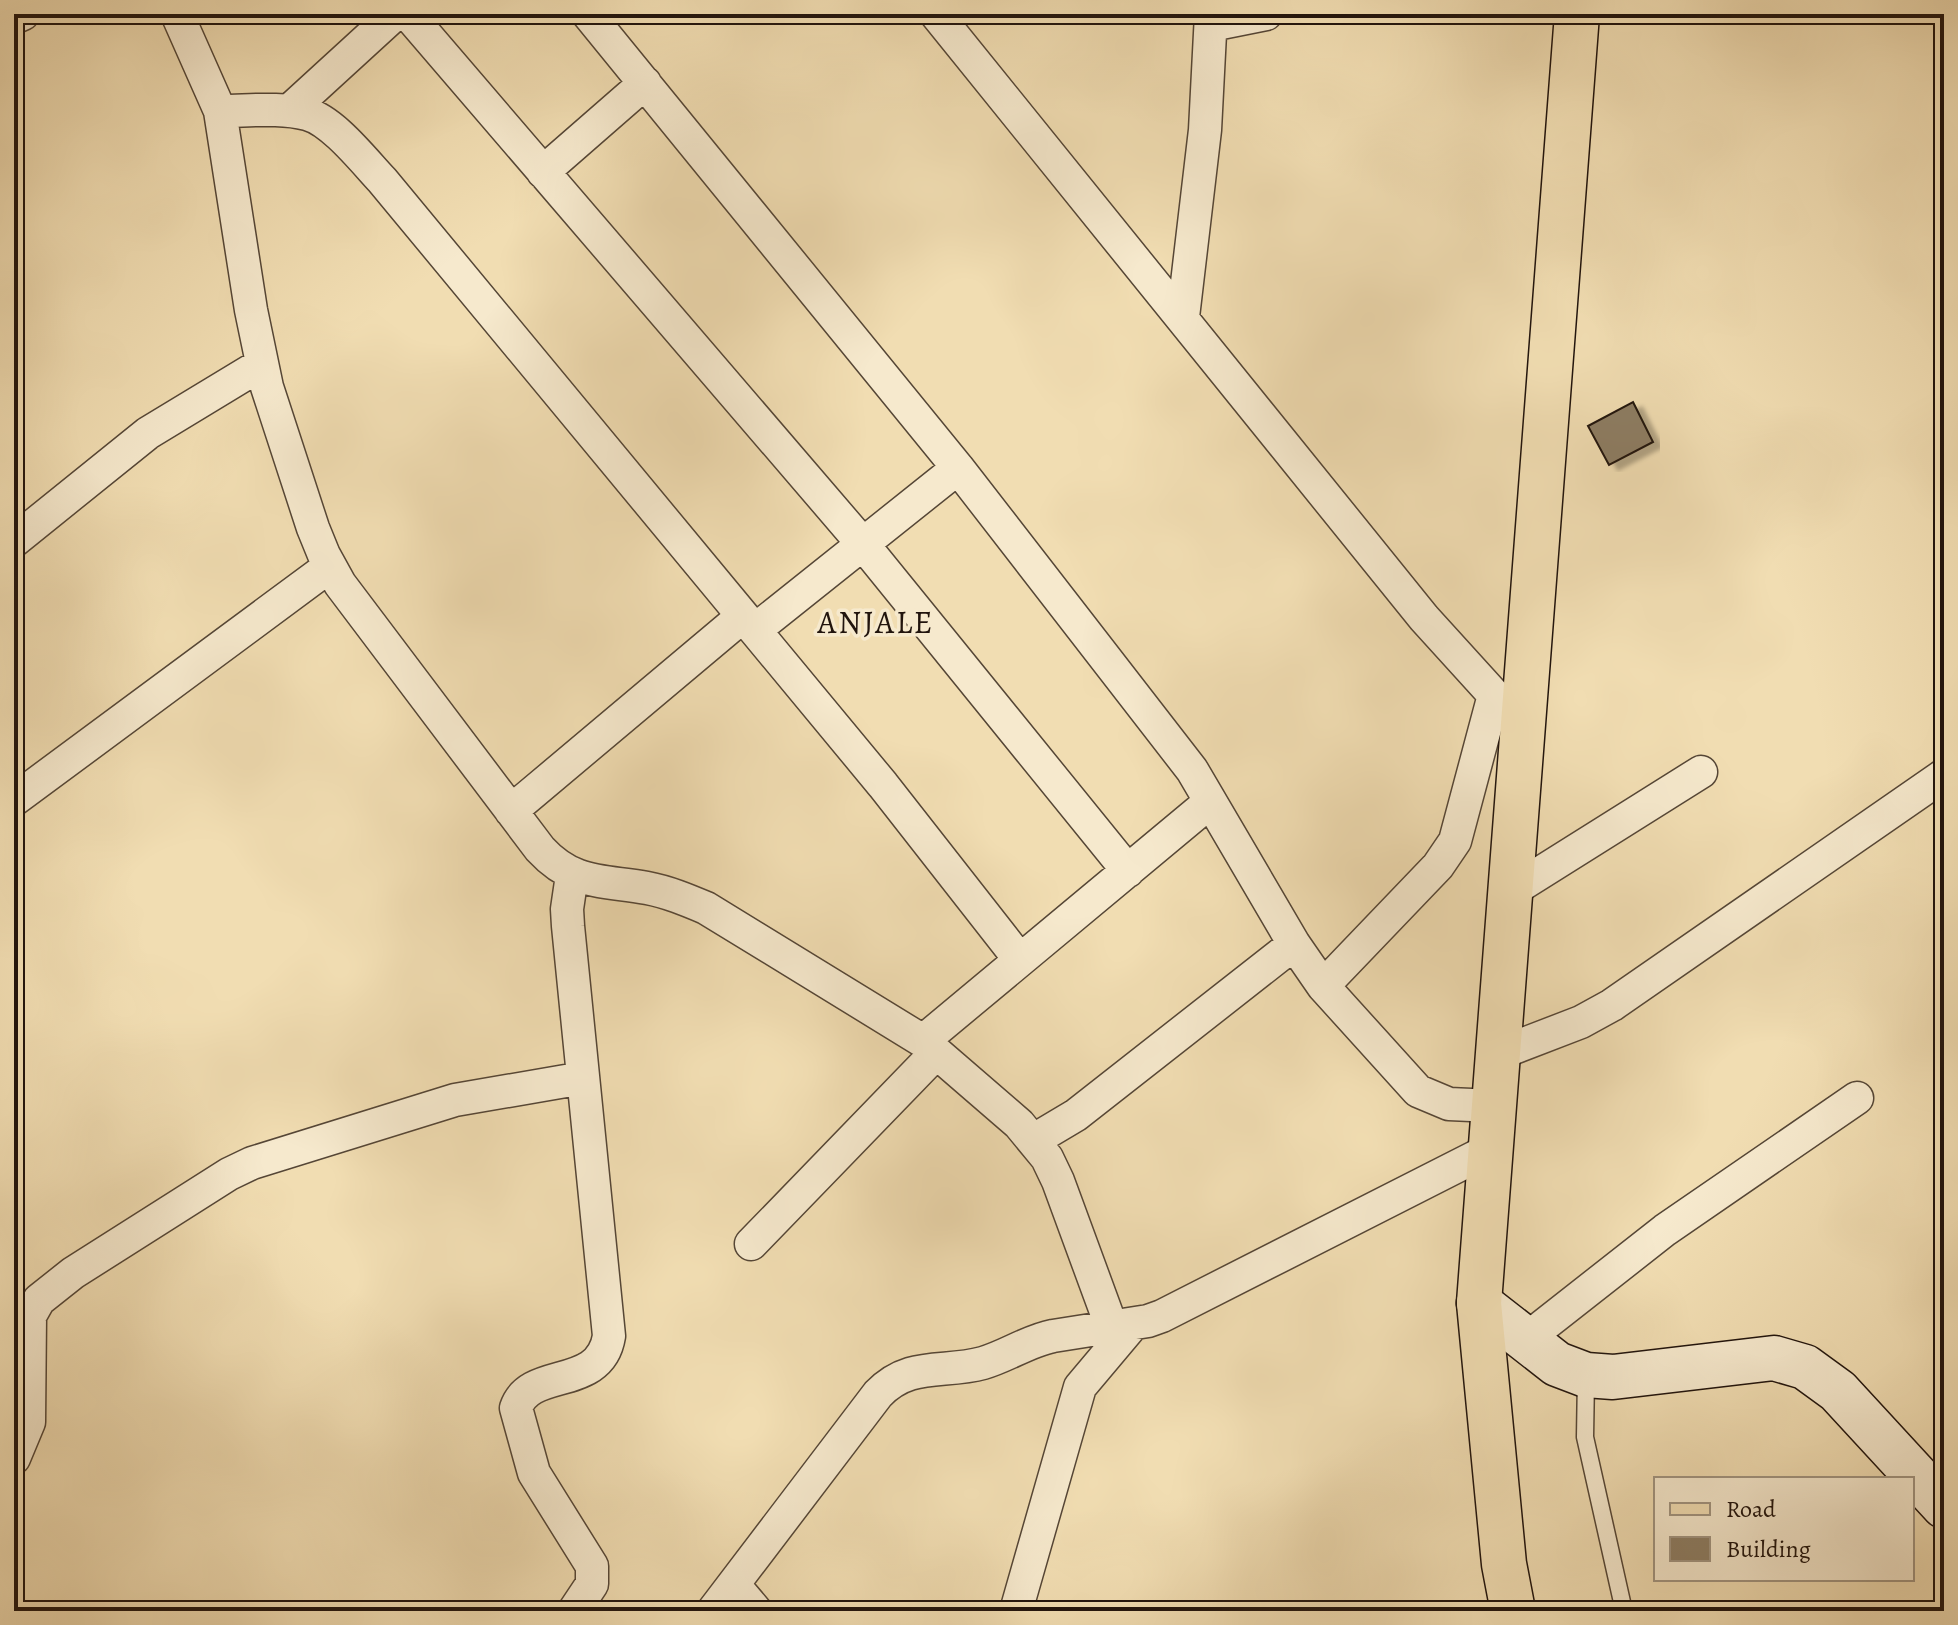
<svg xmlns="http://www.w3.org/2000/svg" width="1958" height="1625" font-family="Alegreya,serif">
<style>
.building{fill:#8d7d63;stroke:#21140d;stroke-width:2;filter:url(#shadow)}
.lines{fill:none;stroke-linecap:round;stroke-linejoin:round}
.lane-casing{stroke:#554636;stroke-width:19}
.street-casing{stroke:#554636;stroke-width:35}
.secondary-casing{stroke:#21140d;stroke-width:47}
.primary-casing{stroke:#21140d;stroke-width:47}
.lane{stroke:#f6e9cd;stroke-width:16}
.street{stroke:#f6e9cd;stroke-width:32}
.secondary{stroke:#f6e9cd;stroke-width:44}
.primary{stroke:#f1ddb2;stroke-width:44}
.labels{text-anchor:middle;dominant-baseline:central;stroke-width:7;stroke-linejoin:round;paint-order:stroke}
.quarter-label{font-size:32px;letter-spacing:2px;fill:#21140d;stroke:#f6e9cd}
</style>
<defs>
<filter id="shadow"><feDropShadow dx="9" dy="5" stdDeviation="2" flood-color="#0004"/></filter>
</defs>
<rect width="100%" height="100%" fill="#f1ddb2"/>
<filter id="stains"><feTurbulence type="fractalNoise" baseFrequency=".0025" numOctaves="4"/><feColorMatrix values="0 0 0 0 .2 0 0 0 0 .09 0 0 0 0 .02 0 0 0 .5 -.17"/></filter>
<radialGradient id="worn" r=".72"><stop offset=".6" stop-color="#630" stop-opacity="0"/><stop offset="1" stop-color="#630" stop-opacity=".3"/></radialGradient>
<path class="building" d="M1633 402 1653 442 1609 465 1588 426Z"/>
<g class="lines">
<g class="lane-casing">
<path id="lane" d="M1586 1377 1585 1437 1624 1611"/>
</g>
<g class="street-casing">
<path id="street" d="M177 14 220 111 251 310 267 387 313 528 324 555 340 584 540 849C573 885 602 880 647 888 668 892 687 900 706 908L923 1041 1019 1124 1047 1158 1058 1181 1112 1328
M408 14 862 543 1128 871
M588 14 958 468 1192 770 1294 944 1323 986 1418 1091 1449 1104 1494 1106
M936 14 1424 618 1523 727
M14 18 23 14
M1211 25 1266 14
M220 111C248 111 280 107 307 114 333 121 364 161 382 180L883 785 1020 960
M289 111 395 14
M543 172 645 83
M1183 317 1205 130 1211 14
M14 541 148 433 262 364
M755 630 958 468
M14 800 330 566
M511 811 743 616
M572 875 567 909 568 926 609 1336C600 1392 530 1366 516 1408L534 1473 592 1566V1584L574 1611
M1510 892 1701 772
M1323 986 1438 866 1455 841 1494 695
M923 1041 1210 802
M1498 1054 1581 1022 1612 1005 1944 775
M1034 1140 1076 1115 1294 944
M751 1244 936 1053
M1525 1340 1665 1230 1857 1098
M14 1458 29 1422 30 1316 39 1300 73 1273 229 1174 252 1163 455 1100 583 1078
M734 1585 756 1611
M713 1611 878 1394C910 1361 943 1374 983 1363 1007 1356 1028 1341 1053 1336L1148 1321 1162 1316 1491 1149
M1016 1611 1080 1387 1133 1324"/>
</g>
<g class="secondary-casing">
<path id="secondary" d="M1479 1303 1557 1364 1586 1375 1613 1377 1774 1358 1805 1367 1838 1391 1944 1506"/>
</g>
<g class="primary-casing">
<path id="primary" d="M1513 1611 1504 1564 1479 1303 1577 14"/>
</g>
<use href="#lane" class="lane"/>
<use href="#street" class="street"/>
<use href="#secondary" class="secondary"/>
<use href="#primary" class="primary"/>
</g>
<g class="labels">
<g class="quarter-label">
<text x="876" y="622">ANJALE</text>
</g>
</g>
<rect width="1958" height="1625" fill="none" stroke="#f1ddb2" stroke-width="48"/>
<rect x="16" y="16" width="1926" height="1593" fill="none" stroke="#21140d" stroke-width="4"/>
<rect x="24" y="24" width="1910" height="1577" fill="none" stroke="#21140d" stroke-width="2"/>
<rect x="1654" y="1477" width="260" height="104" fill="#f6e9cd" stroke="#a19480" stroke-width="2"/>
<rect x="1670" y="1503" width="40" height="12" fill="#f1ddb2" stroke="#a19480" stroke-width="2"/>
<text x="1726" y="1517" font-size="24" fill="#21140d">Road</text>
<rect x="1670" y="1537" width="40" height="24" fill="#8d7d63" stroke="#a19480" stroke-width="2"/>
<text x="1726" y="1557" font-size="24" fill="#21140d">Building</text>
<rect width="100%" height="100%" filter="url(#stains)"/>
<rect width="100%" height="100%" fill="url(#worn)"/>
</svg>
